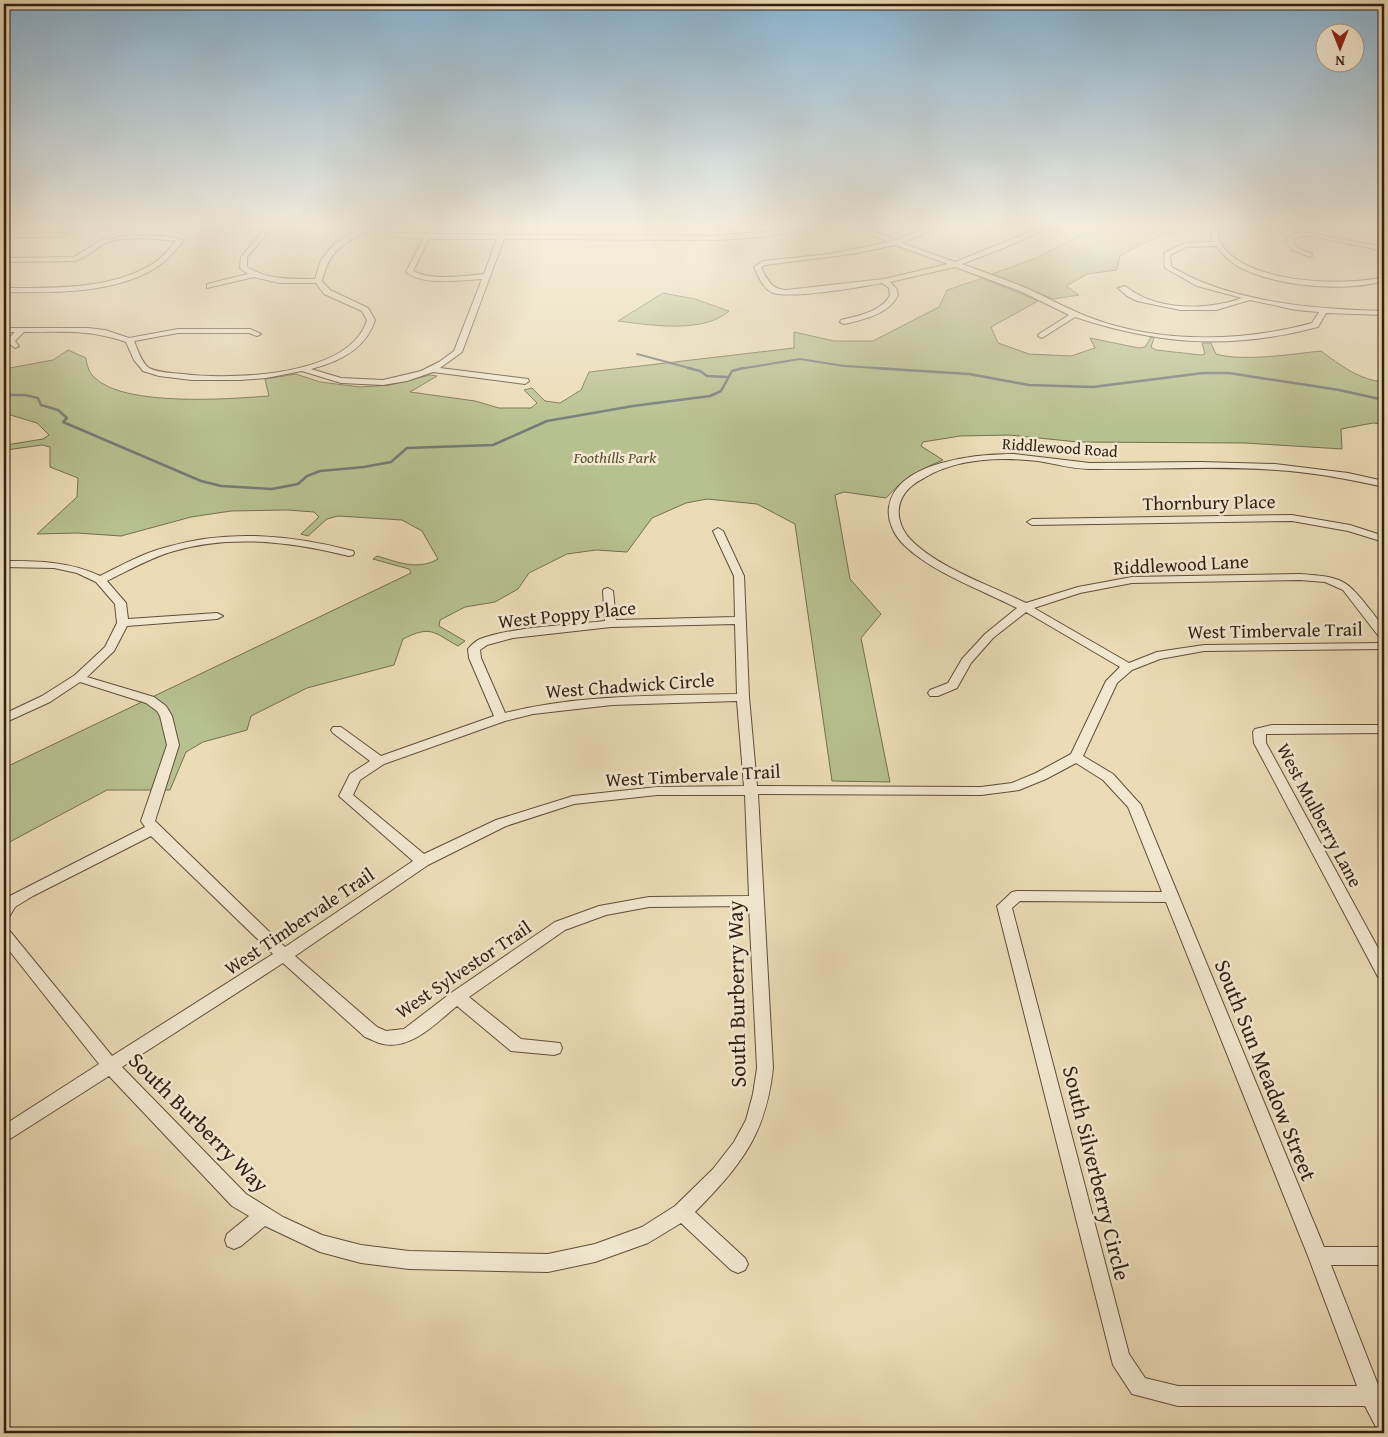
<svg xmlns="http://www.w3.org/2000/svg" width="1388" height="1437" font-family="'Gentium Book Plus',serif">
<style>
.green{fill:#b7c08f;stroke:#746f50}
.lines{fill:none;stroke-linecap:round;stroke-linejoin:round}
.stream-far1{stroke:#737b76;stroke-width:2}
.stream{stroke:#737b76;stroke-width:2.5}
.street-casing{stroke:#604e3a;stroke-width:2}
.street{fill:#f2e8d0;fill-rule:evenodd}
.labels{text-anchor:middle;dominant-baseline:central;stroke-width:5;stroke-linejoin:round;paint-order:stroke}
.far-street-label{font-size:16px;fill:#321e11;stroke:#f2e8d0}
.far-park-label{font-size:16px;font-style:italic;fill:#5a4f37;stroke:#f2e8d0}
.street-label{font-size:19px;fill:#321e11;stroke:#f2e8d0}
.near-street-label{font-size:22px;fill:#321e11;stroke:#f2e8d0}
</style>
<rect width="100%" height="100%" fill="#ebdcb7"/>
<filter id="stains"><feTurbulence type="fractalNoise" baseFrequency=".004" numOctaves="4"/><feColorMatrix values="0 0 0 0 .2 0 0 0 0 .09 0 0 0 0 .02 0 0 0 .5 -.17"/></filter>
<radialGradient id="worn" r=".72"><stop offset=".6" stop-color="#630" stop-opacity="0"/><stop offset="1" stop-color="#630" stop-opacity=".3"/></radialGradient>
<path class="green" d="M1096 227H1171L1208 231 1206 233C1170 228 1151 239 1120 256L1117 270 1087 274 1066 286 1079 295 1053 299 992 274 1036 258Z
M983 278 1038 301 991 327 998 343 1029 354 1071 356 1095 348 1090 338 1139 348 1145 347 1151 337 1154 338 1151 347 1156 350 1201 355 1205 354 1202 343H1211L1216 354C1243 362 1292 354 1321 351 1340 365 1359 380 1384 382V424L1373 423 1341 429 1342 449 1245 443 1078 442 1009 435 960 436 923 442 921 446 943 460C917 471 905 477 886 498L844 492 835 495 850 579 881 614 861 638 890 782 832 781 795 524 757 504 707 499 686 503 652 518 627 552 596 550 567 554 529 573 518 589 495 602 465 607 440 620 439 626 465 641 458 646C433 632 431 625 403 639L394 665 307 688 251 716 247 730 203 742 186 752 170 790H107L4 845V768L411 573 409 569 373 559 377 556C398 562 417 571 438 559L422 531 402 520 338 516 327 519 308 536 301 534 319 517 314 512 287 510 231 511 191 517 121 536 77 533 37 534 77 497 78 478 50 467V447L42 445 6 450V445L43 439 49 435 37 423 4 413V369L53 360 68 350 86 358C87 366 89 373 95 378 125 407 229 399 269 396L265 379 296 374 320 382 360 387 390 385 430 375 437 376 410 392 475 401 499 408H531L537 403 524 390 532 388 545 401 560 403 581 390 589 372 794 348V332L834 341H873L939 307 947 290Z
M663 293 695 299 729 311C703 334 650 325 618 321Z"/>
<g class="lines">
<path class="stream-far1" d="M637 354 693 369
M739 369 800 359 844 366 893 369"/>
<path class="stream" d="M688 368 700 371 707 376 727 377
M874 368 969 374 1029 385 1093 387 1203 373H1229L1339 390 1384 400
M4 395H25L38 398 41 405 58 410 67 418 63 422 201 481 221 486 272 489 298 484 307 476 320 471 364 467 391 462 407 448 493 445 547 421 633 406 710 396 721 391 732 371 743 368"/>
<g class="street-casing">
<path id="street" d="M266 227H273L247 257V267C268 280 291 279 315 279L321 260 334 244 350 234 368 227H378L396 233 499 235 502 227H508L505 235 715 236 820 227 764 237 715 240 504 239 462 352 440 368 528 379 529 381 525 384 433 372 407 381 383 385 341 383 302 371 266 378 240 380H192L159 376 143 371 134 360 126 342C90 329 61 332 24 332L15 341 19 346 15 348 6 341 15 332H4V328H88L105 330 129 338 178 329H250L261 334 257 336 249 333H178L134 341C138 350 141 362 149 368 159 373 173 373 183 374 232 380 350 377 367 320L362 311 324 294 316 283H279L254 277 207 288V284L248 274 240 268 241 257ZM373 230 395 237 423 239 406 272C422 286 462 280 482 279L454 351 439 362 421 371 383 380 341 378 311 369C339 362 366 349 375 320L368 308 330 290 322 281C329 250 345 240 373 230ZM429 239H497L484 274C463 276 432 281 413 271Z
M851 227H860L896 240 932 227H941L902 243 955 262 1042 227H1050L1004 248 962 264C983 272 1005 279 1026 288 1044 296 1062 306 1081 314 1152 344 1239 343 1312 323L1319 312 1296 310 1250 300 1216 310H1180L1137 301 1127 296 1118 288 1125 286C1156 311 1206 311 1242 298L1197 286 1165 268 1164 253 1185 243 1213 242C1210 237 1211 232 1214 227H1220L1218 237C1234 284 1344 287 1384 277V281C1343 292 1280 287 1241 268 1231 263 1223 255 1216 246L1186 247 1170 255 1171 267C1182 272 1192 278 1202 282 1260 305 1323 309 1384 311V315L1326 313 1318 327C1231 350 1160 345 1075 317L1042 338 1038 336 1039 334 1069 315 1020 291 955 267 890 282 896 288 898 295C889 314 863 320 844 324L840 322 841 320C858 316 883 311 890 295L889 288 882 283C861 287 787 300 771 292 762 287 758 275 754 267L763 261 830 254 889 242ZM895 245 948 264 884 279 786 290C771 289 768 280 761 268L765 265 852 254Z
M1302 232 1384 247V251L1312 236H1300L1293 240 1294 244 1300 249 1312 254V256L1310 257 1292 250 1286 241 1291 235Z
M68 233 69 234 66 236 4 238V234Z
M130 235 165 236 184 240C177 249 169 258 160 265 119 294 52 293 4 292V288C53 288 111 290 154 263 163 257 169 249 176 241 158 239 122 235 105 243 94 249 87 258 75 261L4 262V258L74 257 102 240Z
M1014 454 1090 463 1201 462 1275 464 1348 473 1384 481V487C1348 479 1313 472 1276 470 1214 465 1152 470 1090 469 1073 469 1056 464 1038 461 1001 457 957 458 924 478 916 482 906 489 902 498 895 512 900 528 910 539 936 567 992 586 1026 603L1078 587 1132 577 1300 574C1343 577 1346 579 1372 612 1379 622 1385 627 1384 639L1380 638 1343 590 1325 582 1300 580 1132 583 1080 593 1034 608 1129 663 1157 652 1204 645 1384 643V649L1204 651 1160 659 1132 670 1117 683 1083 756 1113 774 1141 805 1324 1247H1384V1265H1331L1384 1400V1432L1377 1429 1365 1406H1178L1132 1394 1113 1365 997 906 1012 892 1017 891 1162 892 1128 807 1103 780 1076 763 1046 779 1019 790 981 795 758 794 773 1068C766 1135 740 1166 695 1212L745 1258 748 1264 745 1270 738 1273 731 1270 681 1223 648 1243 595 1262 548 1272 409 1269 361 1263 320 1252 265 1226 241 1246 234 1249 227 1246 225 1240 227 1234 249 1216 232 1206 109 1076 10 1139 4 1142V1125L99 1064 4 944V928L9 930 112 1056 273 954 151 836 33 896 15 907 9 917 4 918V899L145 827 141 821 167 745 160 716 157 711 146 703 80 682 50 702 4 723V714L42 696 75 675 105 647 117 623 115 604 96 582 77 573 54 568 4 567V561C37 561 69 561 100 576 122 565 143 553 167 547 229 529 291 535 353 551L354 553 353 555 349 556C292 542 231 534 174 551 150 558 129 570 107 581L126 603 128 619 217 613 223 616 217 619 127 626 114 651 87 677 154 697 166 706 172 716 179 745 155 821 285 947 413 861 339 796 350 774 370 761 333 733 331 730 333 727H341L381 756 494 716 469 658 468 649C471 645 476 641 480 639 512 627 570 625 605 621L603 591 604 589 608 588 613 591 616 620 735 617 734 576 713 531 718 528 723 531 744 576 749 697 757 786 981 787 1012 783 1036 773 1071 754 1106 681 1120 667 1026 612 993 638 971 663 957 688 938 696H930L928 693 930 690 948 683 962 659 985 634 1017 608C982 590 933 573 904 545 894 535 887 521 889 507 896 461 978 454 1014 454ZM735 624 737 694C659 696 581 694 505 713L481 658 480 650 487 645 513 638 611 627ZM737 701 744 786 657 787 573 796 496 820 424 854 353 795 360 780 384 764 505 721 533 714 612 705ZM657 795H745L749 896 649 897 599 906 555 922 451 993 404 1029 386 1031 377 1027 295 956 428 865 506 826 574 804ZM1020 901 1166 902 1308 1256 1357 1386H1178L1145 1378 1129 1354 1012 908ZM749 906 757 1068 753 1094 746 1120 734 1142 713 1169 675 1206 642 1227 595 1244 548 1254 409 1251 361 1245 322 1235 283 1217 246 1194 122 1067 283 963 365 1037C371 1039 377 1043 383 1044 412 1050 437 1022 457 1006L511 1051 554 1055 560 1053 562 1048 560 1043 521 1039 469 997 565 930 606 915 649 907Z
M1292 515 1350 525 1384 536V542L1348 531 1292 521 1032 525 1027 522 1032 519Z
M1272 725H1384V733L1266 734V743L1384 959V979L1378 977 1254 743 1253 732 1255 729Z"/>
</g>
<use href="#street" class="street"/>
</g>
<linearGradient id="sky" x2="0" y2="1"><stop stop-color="#8ab6d6"/><stop offset="0.53" stop-color="#f6efdf"/><stop offset="1" stop-color="#f6efdf" stop-opacity="0"/></linearGradient>
<rect width="1388" height="428" fill="url(#sky)"/>
<g class="labels">
<g class="far-street-label">
<text transform="translate(1060 447) rotate(4)">Riddlewood Road</text>
</g>
<g class="far-park-label">
<text x="615" y="457">Foothills Park</text>
</g>
<g class="street-label">
<text transform="translate(1209 502) rotate(-1)">Thornbury Place</text>
<text transform="translate(1181 564) rotate(-3)">Riddlewood Lane</text>
<text transform="translate(567 614) rotate(-6)">West Poppy Place</text>
<text transform="translate(1275 630) rotate(-1)">West Timbervale Trail</text>
<text transform="translate(630 685) rotate(-4)">West Chadwick Circle</text>
<text transform="translate(693 775) rotate(-3)">West Timbervale Trail</text>
<text transform="translate(1320 815) rotate(62)">West Mulberry Lane</text>
<text transform="translate(299 921) rotate(-34)">West Timbervale Trail</text>
<text transform="translate(463 969) rotate(-34)">West Sylvestor Trail</text>
</g>
<g class="near-street-label">
<text transform="translate(736 994) rotate(-91)">South Burberry Way</text>
<text transform="translate(1266 1070) rotate(68)">South Sun Meadow Street</text>
<text transform="translate(199 1122) rotate(45)">South Burberry Way</text>
<text transform="translate(1097 1173) rotate(76)">South Silverberry Circle</text>
</g>
</g>
<rect width="1388" height="1437" fill="none" stroke="#ebdcb7" stroke-width="20"/>
<rect x="5" y="5" width="1378" height="1427" fill="none" stroke="#321e11" stroke-width="2.5"/>
<rect x="10" y="10" width="1368" height="1417" fill="none" stroke="#321e11"/>
<g transform="translate(1340 48) rotate(180)"><circle r="24" fill="#f2e8d0" stroke="#a59784"/>
<path d="M0-4L9 19L0 12L-9 19Z" fill="#8f2418"/>
<text y="-8" font-size="14" font-weight="bold" text-anchor="middle" fill="#321e11">N</text>
</g>
<rect width="100%" height="100%" filter="url(#stains)"/>
<rect width="100%" height="100%" fill="url(#worn)"/>
</svg>
